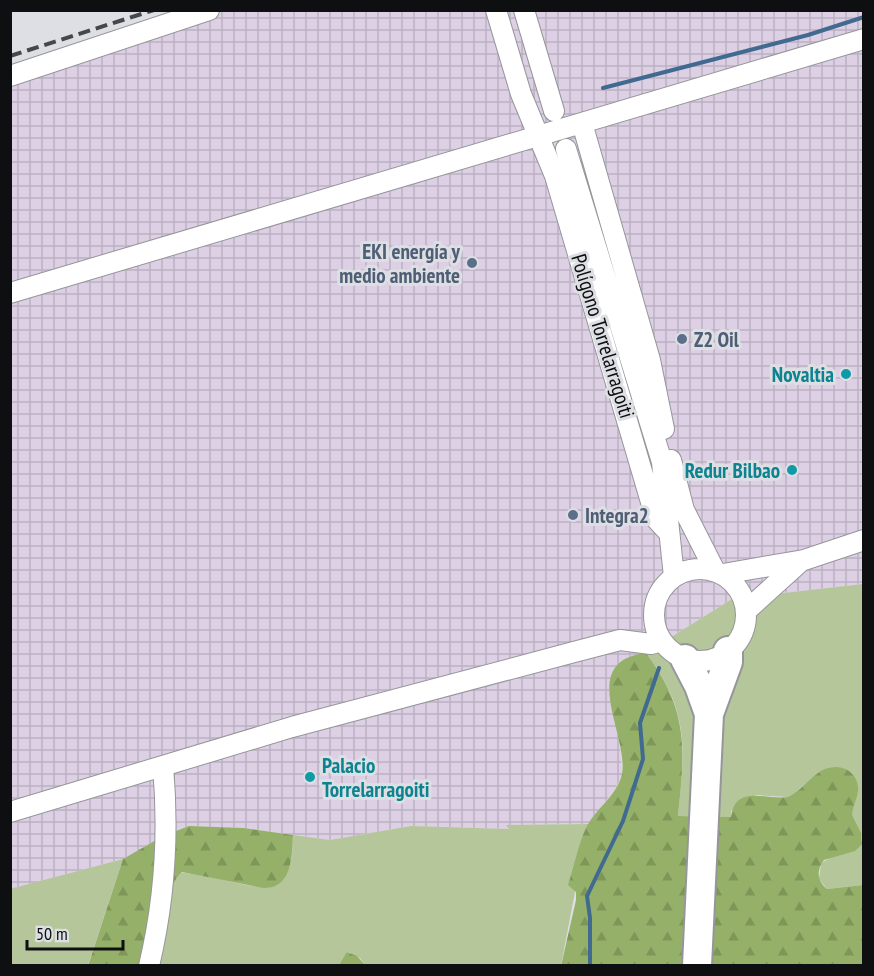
<svg xmlns="http://www.w3.org/2000/svg" width="874" height="976" font-family="'PT Sans Narrow',sans-serif">
<style>
.industrial{fill:url(#industrial-grid)}
.green{fill:#b4c69a}
.forest{fill:url(#forest-firs)}
.lines{fill:none;stroke-linecap:round;stroke-linejoin:round}
.stream{stroke:#406a8f;stroke-width:4}
.minor-casing{stroke:#95969a;stroke-width:22}
.highway-casing{stroke:#95969a;stroke-width:32}
.minor{stroke:#fff;stroke-width:20}
.highway{stroke:#fff;stroke-width:28}
.rail{stroke:#464749;stroke-width:4;stroke-dasharray:12 6;stroke-linecap:butt}
.service-dot{fill:#5c6f8a;stroke:#dedfe4;stroke-width:2}
.culture-dot{fill:#0f9aa8;stroke:#dedfe4;stroke-width:2}
.labels{text-anchor:middle;dominant-baseline:central;stroke-width:6;stroke-linejoin:round;paint-order:stroke}
.service-label{font-size:21px;font-weight:bold;fill:#4e5e75;stroke:#dedfe4;text-anchor:start}
.street-label{font-size:21px;fill:#0e0f10;stroke:#dedfe4}
.culture-label{font-size:21px;font-weight:bold;fill:#0d838f;stroke:#dedfe4;text-anchor:end}
</style>
<defs>
<pattern id="industrial-grid" width="8" height="8" patternUnits="userSpaceOnUse" patternTransform="scale(1.5)"><rect width="8" height="8" fill="#ddd0e4"/><path d="M0 4h8M4 0v8" fill="none" stroke="#bcb1c3"/></pattern>
<pattern id="forest-firs" width="22" height="20" patternUnits="userSpaceOnUse" patternTransform="scale(1.5)"><rect width="22" height="20" fill="#95b068"/><path d="M5 1l3.5 6h-7zM16 11l3.5 6h-7z" fill="#7f9659"/></pattern>
</defs>
<rect width="100%" height="100%" fill="#dedfe4"/>
<path class="industrial" d="M203 11H863V584L732 599 646 653 622 662 612 673 609 686 621 753 622 774 616 788 588 824 507 825 511 829 411 826 330 840 244 828 189 826 163 836 123 859 11 889 10 77Z"/>
<path class="green" d="M863 584V885L827 889 819 879 821 863 863 840 851 815 858 792 853 774C825 754 810 785 788 797L756 795 731 811V817L678 816C685 748 690 711 646 653L732 599Z
M588 824 561 965H365L360 958 348 952 339 965 154 966 171 890 179 873C187 870 252 888 269 888 293 873 292 861 293 835L330 840 411 826 509 829 506 825Z
M123 859 88 965H11L10 889Z"/>
<path class="forest" d="M646 653C689 711 685 748 678 816L731 817C735 784 766 800 788 797 800 791 807 781 818 773 832 762 856 766 858 787 859 796 853 805 852 815L861 833 862 844 855 851 824 860C816 870 817 881 827 889L863 885V965L561 966 576 900V892L568 885C574 867 578 845 586 828 595 809 617 796 622 774 629 735 576 661 646 653Z
M189 826 244 828 293 835C292 857 292 889 263 888L182 872C167 882 159 946 154 965L88 966 123 859 163 836Z
M347 952 357 956 365 965H339Z"/>
<g class="lines">
<path class="stream" d="M603 88 808 35 864 17
M590 966V918L587 896 623 821 643 759 640 723 659 668"/>
<g class="minor-casing">
<path id="minor" d="M496 10 521 94 555 176 656 519 669 533
M524 10 554 111
M10 76 209 10
M582 123 650 360 664 429
M566 149 662 462 674 577
M10 293 864 39
M671 460 684 510
M679 500 715 571
M654 615a46 46 0 1 1 92 0a46 46 0 1 1-92 0Z
M723 574 804 560 864 540
M746 611 799 563
M10 812 292 727 574 652 620 640 651 644 662 641
M149 966C165 899 169 834 163 766"/>
</g>
<g class="highway-casing">
<path id="highway" d="M685 659 699 686 709 714
M697 966 709 714 728 662V651"/>
</g>
<use href="#minor" class="minor"/>
<use href="#highway" class="highway"/>
<path class="rail" d="M10 56 154 10"/>
</g>
<g class="service-dot">
<circle cx="472" cy="263" r="6"/>
<circle cx="682" cy="339" r="6"/>
<circle cx="573" cy="515" r="6"/>
</g>
<g class="culture-dot">
<circle cx="846" cy="374" r="6"/>
<circle cx="792" cy="470" r="6"/>
<circle cx="310" cy="777" r="6"/>
</g>
<g class="labels">
<g class="service-label">
<text x="460" y="251" text-anchor="end">EKI energía y<tspan x="460" dy="24">medio ambiente</tspan></text>
<text x="694" y="339">Z2 Oil</text>
<text x="585" y="515">Integra2</text>
</g>
<g class="street-label">
<text transform="translate(603 336) rotate(73)">Polígono Torrelarragoiti</text>
</g>
<g class="culture-label">
<text x="834" y="374">Novaltia</text>
<text x="780" y="470">Redur Bilbao</text>
<text x="322" y="765" text-anchor="start">Palacio<tspan x="322" dy="24">Torrelarragoiti</tspan></text>
</g>
</g>
<rect width="874" height="976" fill="none" stroke="#0e0f10" stroke-width="24"/>
<path d="M27 940v9h96v-9" fill="none" stroke="#0e0f10" stroke-width="3"/>
<text x="36" y="940" font-size="18" fill="#0e0f10" stroke="#dedfe4" stroke-width="4.5" paint-order="stroke">50 m</text>
</svg>
